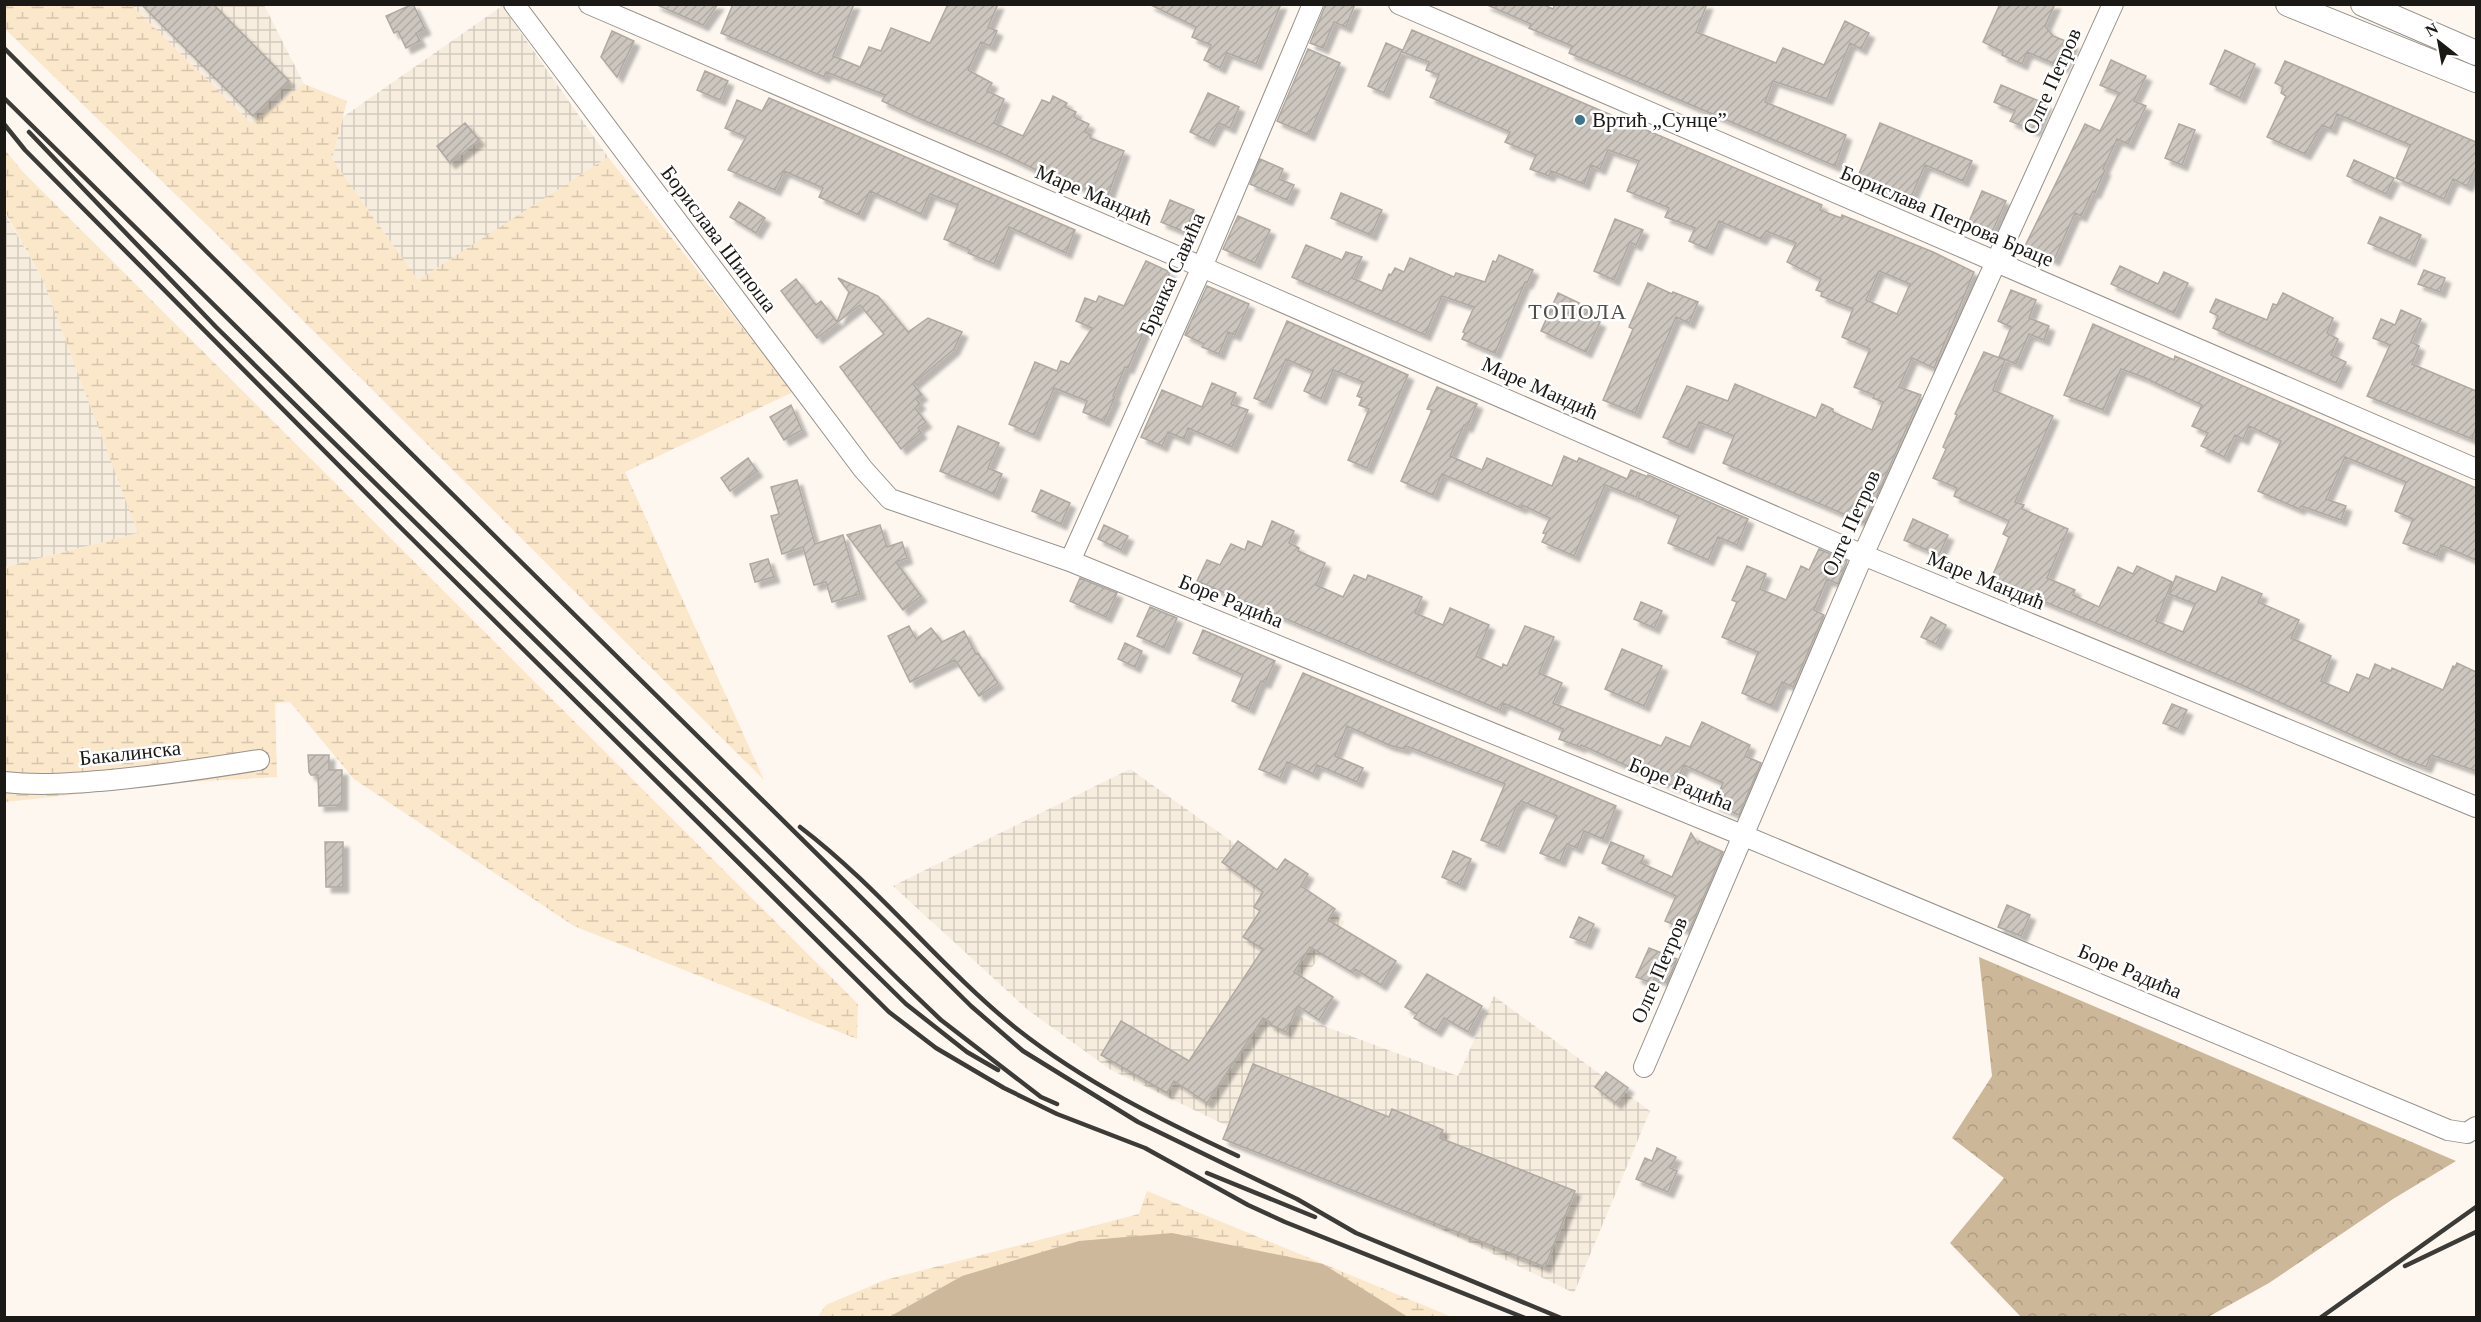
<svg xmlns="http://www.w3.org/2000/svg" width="2481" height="1322" font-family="Georgia,serif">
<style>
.industrial{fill:url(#industrial-grid)}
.forest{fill:url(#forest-crowns)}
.wetland{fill:url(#wetland-marsh)}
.water{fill:#ceb89b}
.building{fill:url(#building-hatch);stroke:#afa9a2;stroke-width:1.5;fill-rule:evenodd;filter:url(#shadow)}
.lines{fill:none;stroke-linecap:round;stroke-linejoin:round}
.minor-casing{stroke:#97928b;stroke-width:22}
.tertiary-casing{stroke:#97928b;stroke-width:26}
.minor{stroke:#fff;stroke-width:20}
.tertiary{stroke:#fff;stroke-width:24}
.rail{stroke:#3d3b37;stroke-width:4.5}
.poi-dot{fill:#39758c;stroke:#fff;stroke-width:2}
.labels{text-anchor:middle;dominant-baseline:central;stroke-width:5;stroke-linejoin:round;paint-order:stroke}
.street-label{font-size:21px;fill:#1b1916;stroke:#fff}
.poi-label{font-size:21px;fill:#1b1916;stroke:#fff;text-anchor:start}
.neighbourhood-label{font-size:22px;letter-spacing:1.5px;fill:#524d47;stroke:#fff}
</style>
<defs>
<pattern id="industrial-grid" width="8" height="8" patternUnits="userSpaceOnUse" patternTransform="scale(1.5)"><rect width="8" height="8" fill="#f7eddf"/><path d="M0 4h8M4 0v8" fill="none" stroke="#d3cbbf"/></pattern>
<pattern id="forest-crowns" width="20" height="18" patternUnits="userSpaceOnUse" patternTransform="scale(1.5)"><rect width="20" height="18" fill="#ccb799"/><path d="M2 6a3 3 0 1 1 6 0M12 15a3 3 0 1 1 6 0" fill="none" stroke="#af9d83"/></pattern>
<pattern id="wetland-marsh" width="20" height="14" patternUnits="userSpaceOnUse" patternTransform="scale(1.5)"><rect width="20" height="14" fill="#fbe7ca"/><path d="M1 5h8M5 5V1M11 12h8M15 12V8" fill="none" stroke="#d7c6ad"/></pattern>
<pattern id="building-hatch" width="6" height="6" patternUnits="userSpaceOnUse" patternTransform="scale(1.5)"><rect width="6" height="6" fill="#ccc6bf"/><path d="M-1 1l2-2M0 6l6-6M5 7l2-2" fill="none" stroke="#afaaa3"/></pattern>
<filter id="shadow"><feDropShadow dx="5.5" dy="5.5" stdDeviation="1.5" flood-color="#0004"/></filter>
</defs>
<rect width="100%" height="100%" fill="#fdf7f0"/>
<path class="industrial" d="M131 5H264L308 92 251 123Z
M502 6 608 157 418 281 332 159 343 117Z
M4 212 42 278 139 533 5 567Z
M1130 769 1345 922 1281 1010 1458 1076 1494 996 1650 1111 1574 1293 1111 1070 1028 1010 893 886Z"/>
<path class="forest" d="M1979 957 2456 1161 2393 1199 2269 1283 2208 1317H2021L1950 1243 2004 1178 1952 1138 1992 1076Z"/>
<path class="wetland" d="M4 5H131L251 123 304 84 347 101 332 159 418 280 608 157 793 392 625 472 764 780 209 227 5 29Z
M4 149 23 172 858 1004 857 1039 574 926 354 779 290 702 275 703 277 777 187 782 5 802V567L138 533 42 278 5 212Z
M1147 1191 1452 1317H1408L1323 1264 962 1276 889 1317 817 1318 826 1305 885 1280 1139 1214Z"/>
<path class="water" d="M1172 1233 1323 1264 1408 1317H889L962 1276 1079 1241Z"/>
<path class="building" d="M141 4H213L289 81 253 116Z
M413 4 425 29 416 33 420 41 406 48 398 31 394 33 386 16Z
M655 4H718L703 25Z
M733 4H854L833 56 860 67 869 47 881 51 891 28 930 43 948 4H998L988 27 997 31 990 46 981 42 968 70 992 83 987 91 1004 99 994 123 1023 136 1042 100 1050 103 1053 96 1067 103 1065 107 1076 112 1074 117 1089 124 1085 132 1091 135 1090 138 1124 151 1107 198 1062 179 1061 182 1001 153 918 118 882 101 885 95 826 72 824 77 721 33Z
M1149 4H1281L1256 64 1227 53 1220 68 1204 60 1211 45 1192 37 1196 27Z
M1326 4H1355L1346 27 1334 22 1323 48 1310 43Z
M1485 4H1542L1553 9 1555 4H1707L1696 32 1776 63 1783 48 1824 65 1845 21 1869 33 1861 49 1850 43 1827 99 1773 81 1765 102 1846 135 1835 166 1569 53 1572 46 1529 28 1531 24Z
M2000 4H2055L2045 26 2053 36 2073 44 2062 67 2027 52 2022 64 2002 55 2003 52 1983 42Z
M1412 30 1822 205 1820 210 1841 218 1842 215 1933 252 1974 272 1934 368 1912 358 1899 387 1921 395 1865 523 1723 463 1734 436 1699 422 1688 448 1663 437 1687 386 1728 401 1735 384 1816 418 1822 404 1833 409V412L1872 430 1883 402 1873 398 1874 395 1854 387 1870 349 1842 337 1853 309 1821 296 1822 292 1816 290 1821 279 1787 262 1796 243 1766 231 1761 239 1719 221 1707 249 1689 241 1695 228 1665 217 1669 208 1627 191 1639 161 1608 150 1600 169 1591 165 1584 184 1551 171 1549 176 1530 169 1536 155 1505 142 1510 132 1430 97 1439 75 1426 70 1429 62 1402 52ZM1879 271 1910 284 1897 314 1866 300Z
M612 31 634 41 617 77 601 57Z
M1386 43 1402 50 1384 93 1368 86Z
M1308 49 1340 63 1309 135 1277 121Z
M2225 50 2255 64 2240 98 2210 84Z
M2111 60 2146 76 2134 101 2146 106 2128 144 2117 139 2103 169 2105 170 2095 193 2093 191 2081 216 2075 213 2054 260 2025 246 2085 124 2100 131 2119 93 2100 85Z
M2285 61 2476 142V167L2467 186 2453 179 2444 199 2396 178 2410 145 2337 114 2331 129 2322 125 2305 154 2267 137 2286 96 2281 93 2283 87 2275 83Z
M705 71 728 81 720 100 697 90Z
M2001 85 2046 104 2035 131 2010 121 2015 111 1994 102Z
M1208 93 1239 107 1230 128 1219 123 1209 141 1190 132Z
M769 98 1075 230 1066 253 1009 227 994 264 968 253 970 250 944 239 958 205 930 194 921 214 870 191 859 215 819 197 823 188 784 171 775 190 728 170 746 137 725 128 737 100 762 111Z
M465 123 479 140 450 163 437 146Z
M1880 123 1972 161 1963 181 1925 165 1910 199 1858 176Z
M2179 124 2195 130 2182 165 2165 158Z
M1260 159 1283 169 1279 179 1294 185 1287 200 1250 184Z
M2354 160 2394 178 2386 194 2347 176Z
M1982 191 2006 201 1991 234 1968 224Z
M1341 193 1382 210 1371 235 1331 218Z
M1170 200 1194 210 1185 232 1161 222Z
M739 202 765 218 756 233 730 217Z
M1238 216 1270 230 1255 263 1223 249Z
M2380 217 2421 235 2410 261 2368 243Z
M1615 219 1643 230 1636 245 1630 242 1614 280 1594 271Z
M1306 245 1342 260 1346 252 1362 257 1352 278 1382 291 1389 274 1391 275 1395 268 1404 272 1410 258 1454 277 1456 273 1485 282 1493 261 1496 262 1499 255 1533 270 1527 283 1525 282 1495 353 1462 339 1465 333 1463 332 1474 307 1442 296 1425 335 1292 277Z
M1146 261 1170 272 1128 368 1125 367 1113 396 1115 397 1104 421 1083 412 1087 401 1054 388 1034 435 1009 424 1035 362 1057 371 1061 361 1069 364 1092 328 1076 321 1085 298 1096 302 1099 296 1124 306Z
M2120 266 2158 284 2164 272 2188 283 2174 313 2111 284Z
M2424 270 2445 278 2440 292 2418 284Z
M838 278 878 296 908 332 928 318 962 332 954 349 913 384 922 395 916 399 920 404 915 408 926 422 918 428 921 433 901 449 840 367 884 334 860 305 817 338 781 291 796 279 816 305 821 301 837 322 849 292Z
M1648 283 1672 294 1673 292 1698 302 1689 323 1676 317 1635 413 1603 400 1633 329 1629 327Z
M1207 286 1249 304 1235 335 1228 332 1219 354 1202 347 1204 344 1185 335Z
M2011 290 2036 300 2029 318 2049 326 2044 340 2029 334 2016 364 1999 357 2011 327 1998 321Z
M1558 293 1579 303 1578 306 1589 311 1587 316 1600 322 1586 352 1541 331Z
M2283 293 2333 318 2327 333 2338 339 2331 355 2346 362 2336 383 2213 328 2218 316 2210 312 2216 299 2267 320 2273 304 2277 305Z
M2401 310 2421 319 2411 342 2419 346 2412 364 2476 391V427L2472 439 2367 396 2390 345 2373 338 2381 319 2395 325Z
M1287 321 1408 375 1367 468 1348 460 1369 409 1359 405 1362 398 1357 396 1363 382 1333 370 1321 399 1304 391 1313 371 1286 359 1266 403 1254 398Z
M2093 324 2174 360 2175 356 2476 488V560L2441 545 2437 556 2403 543 2413 519 2395 511 2406 482 2345 457 2326 499 2346 506 2341 520 2301 506 2299 509 2258 491 2281 441 2249 426 2243 439 2235 435 2224 457 2212 451 2201 446 2208 433 2192 426 2202 405 2143 377 2121 369 2103 410 2064 395Z
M1984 352 2005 360 1993 390 2053 416 2015 502 2024 505 2022 509 2068 529 2047 578 2075 590 2073 595 2099 607 2118 567 2133 574 2137 566 2172 582 2156 621 2183 632 2195 604 2169 594 2176 576 2216 592 2222 577 2262 594 2258 602 2299 620 2291 638 2331 656 2321 681 2349 693 2357 674 2369 679 2375 664 2391 671 2392 668 2443 690 2453 666 2455 667 2457 663 2476 672V771L2431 755 2426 767 2404 759 2244 686 1991 579 2009 537 2003 534 2009 521 1954 496 1957 488 1933 478 1946 449 1943 447 1957 415 1955 414Z
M1212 383 1236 393 1231 404 1248 410 1232 447 1188 428 1184 439 1168 432 1162 446 1141 437 1162 390 1202 407Z
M1437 387 1477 404 1467 427 1464 425 1450 456 1482 470 1487 458 1552 486 1564 456 1577 462 1579 458 1627 479 1631 470 1648 477V475L1748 519 1737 545 1718 537 1708 560 1668 543 1679 516 1638 498 1640 493 1638 492 1636 497 1605 485 1574 556 1542 542 1546 534 1543 533 1550 518 1522 505 1521 508 1442 474 1433 495 1401 481 1432 410 1427 409Z
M791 405 802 430 784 440 770 417Z
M958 426 999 443 988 468 1002 474 994 494 940 471Z
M748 458 757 471 730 491 721 478Z
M797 480 815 544 843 535 860 594 832 602 826 582 814 585 803 547 782 554 771 516 779 514 771 487Z
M1041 490 1070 503 1061 524 1032 511Z
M1913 519 1948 535 1939 555 1904 540Z
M1272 521 1294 531 1289 543 1299 548 1298 551 1325 563 1316 585 1343 597 1354 575 1366 580 1368 575 1422 597 1415 613 1443 625 1450 608 1489 625 1476 656 1502 668 1503 664 1507 666 1525 626 1554 637 1539 673 1562 683 1553 703 1661 746 1666 737 1690 747 1702 722 1750 745 1745 756 1761 763 1739 815 1714 804 1723 783 1684 765 1674 787 1581 745 1580 747 1559 739 1563 729 1503 703 1500 710 1197 581 1207 560 1220 565 1231 544 1245 550 1248 541 1262 547Z
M880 525 887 547 902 542 907 558 896 562 921 596 903 610 847 535Z
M1104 525 1128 536 1121 550 1098 539Z
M1819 549 1847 561 1838 584 1827 579 1814 610 1824 615 1793 687 1782 682 1772 706 1742 693 1758 652 1722 637 1737 602 1732 600 1747 566 1766 574 1760 589 1786 600 1801 566 1809 570Z
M768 559 774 577 755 582 750 564Z
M1080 578 1117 593 1106 617 1070 601Z
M1641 602 1662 611 1654 628 1634 619Z
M1150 607 1177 618 1164 648 1137 636Z
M1931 617 1946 625 1936 644 1921 637Z
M909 626 916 639 931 628 942 642 964 631 976 654 978 653 998 683 979 696 955 660 910 682 888 636Z
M1203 630 1275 661 1265 683 1261 681 1249 709 1232 701 1243 675 1193 653Z
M1125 643 1142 651 1135 667 1118 659Z
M1622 649 1662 666 1644 706 1605 689Z
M1303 673 1616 806 1603 839 1584 831 1577 848 1567 844 1560 861 1540 853 1557 816 1521 801 1519 805H1517L1499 847 1481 840 1505 784 1406 746 1404 749 1389 745 1347 726 1335 756 1363 768 1357 782 1317 765 1313 774 1287 762 1280 778 1259 769Z
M2172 704 2187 710 2178 729 2163 723Z
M308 755H329V770H342V805L319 806 318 775H311L309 772Z
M1691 833 1698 844 1699 841 1723 852 1689 931 1665 921 1676 896 1602 863 1611 842 1644 856 1641 863 1672 877Z
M1238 841 1277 870 1285 859 1308 874 1301 886 1335 909 1328 920 1396 961 1381 985 1355 969 1353 973 1310 947 1294 972 1333 997 1319 1020 1298 1006 1286 1032 1269 1024 1270 1022 1263 1018 1207 1103 1174 1081 1167 1093 1101 1055 1121 1021 1189 1061 1263 949 1243 937 1260 911 1254 907 1263 892 1222 862Z
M325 842H343V887H326Z
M1453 851 1471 859 1460 885 1442 877Z
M2007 905 2030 915 2021 936 1998 927Z
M1579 917 1594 924 1586 943 1570 937Z
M1649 948 1677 959 1667 983 1655 977 1652 983 1636 977Z
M1427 974 1482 1006 1468 1032 1444 1018 1436 1031 1414 1018 1417 1014 1405 1007Z
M1253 1064 1389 1117 1392 1109 1443 1130 1440 1138 1575 1191 1545 1267 1223 1139Z
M1606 1072 1628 1088 1616 1103 1595 1087Z
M1657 1148 1676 1157 1670 1168 1677 1171 1668 1192 1636 1179 1645 1158 1652 1161Z"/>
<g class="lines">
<g class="minor-casing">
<path id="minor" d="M514 4 863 469 890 499 1070 561 1742 835 2448 1130 2467 1133 2476 1127
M589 4 1202 267 1863 555 2476 807
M1399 4 2476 469
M1070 561 1202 267 1313 4
M4 782C40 786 76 783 111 780 161 775 210 768 259 760
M1644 1067 1863 555 2113 4"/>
</g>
<g class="tertiary-casing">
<path id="tertiary" d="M2288 4 2476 80
M2363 4 2476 53"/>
</g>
<use href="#minor" class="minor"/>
<use href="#tertiary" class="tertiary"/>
<path class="rail" d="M4 48 211 256 971 1006 1023 1051 1138 1122 1297 1199 1356 1233 1561 1318
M4 98 897 978 941 1020 1041 1097 1057 1104
M4 124 25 150 398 525 889 1012 936 1048 1004 1088 1057 1114 1145 1148 1248 1205 1285 1222 1525 1318
M29 132 216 327 906 1004 967 1052 998 1070
M800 827C879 887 940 967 1017 1029 1084 1082 1161 1120 1238 1156
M1207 1173 1315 1217
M2405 1266 2476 1232
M2320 1318 2476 1207"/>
</g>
<circle class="poi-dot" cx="1580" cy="120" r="6"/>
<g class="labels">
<g class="street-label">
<text transform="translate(2052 81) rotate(-66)">Олге Петров</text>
<text transform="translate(1094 195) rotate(23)">Маре Мандић</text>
<text transform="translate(1947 216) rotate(23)">Борислава Петрова Браце</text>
<text transform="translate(719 239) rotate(53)">Борислава Шипоша</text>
<text transform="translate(1172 274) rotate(-66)">Бранка Савића</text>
<text transform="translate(1540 388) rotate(24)">Маре Мандић</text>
<text transform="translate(1851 523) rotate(-66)">Олге Петров</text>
<text transform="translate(1986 580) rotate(22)">Маре Мандић</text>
<text transform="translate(1231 601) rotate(22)">Боре Радића</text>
<text transform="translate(130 753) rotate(-6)">Бакалинска</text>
<text transform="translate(1681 784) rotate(22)">Боре Радића</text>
<text transform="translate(1659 970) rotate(-67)">Олге Петров</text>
<text transform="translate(2130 971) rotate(23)">Боре Радића</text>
</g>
<g class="poi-label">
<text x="1592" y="120">Вртић „Сунце”</text>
</g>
<g class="neighbourhood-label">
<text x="1578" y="311">ТОПОЛА</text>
</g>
</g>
<rect width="2481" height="1322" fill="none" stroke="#1b1916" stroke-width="12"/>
<g transform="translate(2439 42) rotate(329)" stroke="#ffffff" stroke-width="4.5" paint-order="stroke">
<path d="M0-4.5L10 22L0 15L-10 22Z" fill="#1b1916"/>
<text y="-9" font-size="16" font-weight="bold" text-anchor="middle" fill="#1b1916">N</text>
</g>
</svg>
